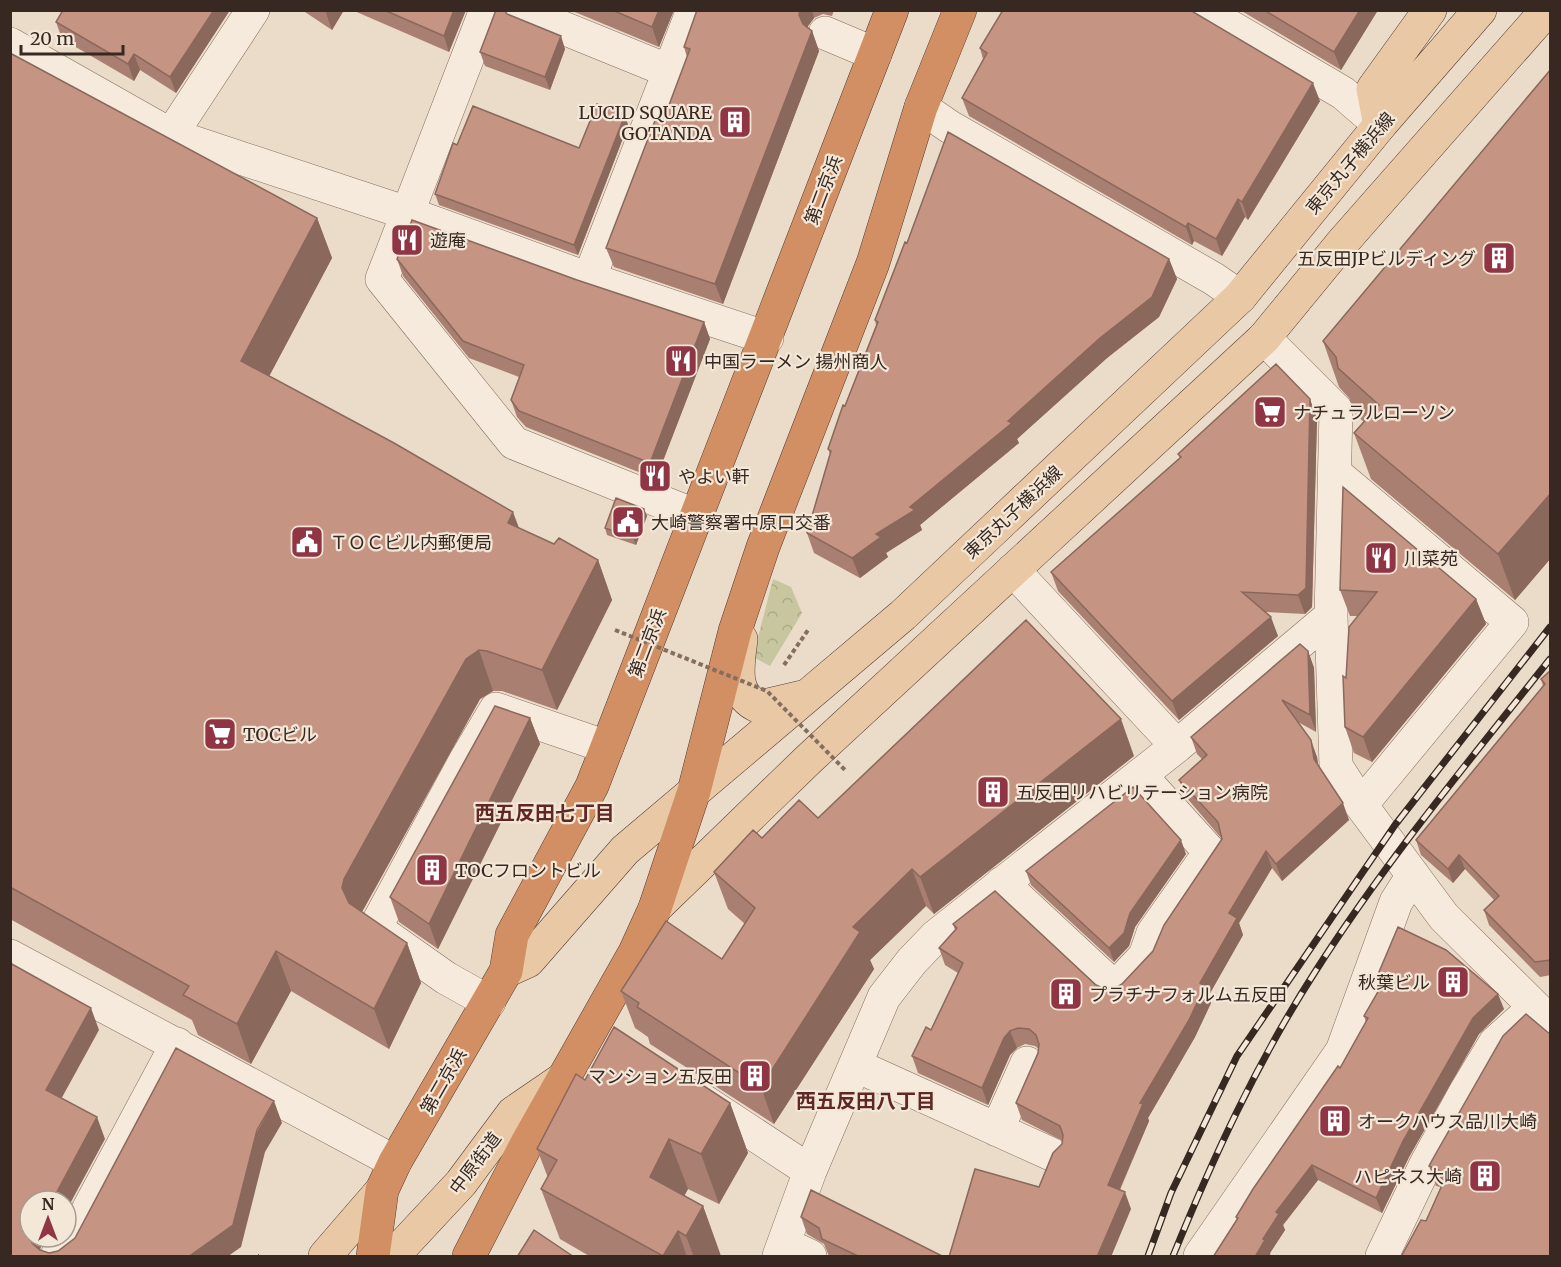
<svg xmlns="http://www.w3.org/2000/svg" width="1561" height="1267" font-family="Merriweather,'Noto Sans JP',serif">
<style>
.forest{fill:url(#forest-crowns)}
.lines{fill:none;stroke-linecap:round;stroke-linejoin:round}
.minor-casing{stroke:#866e5f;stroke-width:34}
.major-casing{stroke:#543d33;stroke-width:34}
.highway-casing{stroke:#543d33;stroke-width:34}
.path{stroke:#866e5f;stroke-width:4;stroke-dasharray:4.5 3;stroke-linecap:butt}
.minor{stroke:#f6eadc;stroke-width:33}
.major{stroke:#e9c9a5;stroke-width:33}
.highway{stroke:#d18f63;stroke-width:33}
.rail-casing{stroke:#372922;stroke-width:7}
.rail{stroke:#f3e7d8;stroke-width:4.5;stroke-dasharray:14;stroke-linecap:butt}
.path-bridge{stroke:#866e5f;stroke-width:4;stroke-dasharray:4.5 3;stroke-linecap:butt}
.wall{fill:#a97f71}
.shaded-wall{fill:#8a685c}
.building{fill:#c59483;stroke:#8a685c;stroke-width:1.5}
.labels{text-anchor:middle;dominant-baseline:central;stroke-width:4.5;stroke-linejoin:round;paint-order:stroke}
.poi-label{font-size:18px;fill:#372922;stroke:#f3e7d8;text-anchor:start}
.street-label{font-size:18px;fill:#372922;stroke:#f3e7d8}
.neighbourhood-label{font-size:20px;font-weight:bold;fill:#602825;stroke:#f3e7d8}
</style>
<defs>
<pattern id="forest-crowns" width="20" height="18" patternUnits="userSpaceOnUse" patternTransform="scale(1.5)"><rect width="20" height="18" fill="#c8c69e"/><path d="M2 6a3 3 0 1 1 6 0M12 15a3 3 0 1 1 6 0" fill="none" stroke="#acaa88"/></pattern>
</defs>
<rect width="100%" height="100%" fill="#ebdbc9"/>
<path class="forest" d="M773 579 791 587 802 613 770 666 753 657Z"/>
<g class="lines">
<g class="minor-casing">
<path id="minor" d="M486 10 382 279 514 443 697 516
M519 10 669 71
M1202 10 1343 93 1380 125
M825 33 875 54
M10 44 171 135 407 213 589 279 767 338
M921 107 950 127 1214 279 1240 297
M171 135 253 10
M589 279 693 10
M1264 338 1336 410 1331 616 1336 766 1361 805 1444 917 1550 1022
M1335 473 1512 622 1361 805
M1013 570 1177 746
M1002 883 1115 988 1145 956 1153 933 1210 852 1140 775
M10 956 395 1162
M489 1002 446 978 375 928 465 761 496 709 607 747
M857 1066 1051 1154
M699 1098 810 1171
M997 1130 1027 1063
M784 1244 810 1256
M57 1256 66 1251 177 1044
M779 1256 810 1171 884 997 912 961 936 936 1177 746 1331 616
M1200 1256 1342 1051 1396 902 1413 875
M1382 1256 1425 1166 1466 1091 1495 1043 1535 1007"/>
</g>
<g class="major-casing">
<path id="major" d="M1380 125 1373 89 1430 10
M741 639C738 665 731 696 760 707L802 697
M655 908 810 758 1264 338 1342 243 1547 10
M506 971 528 961 625 850 903 615 1240 297 1380 125 1480 10
M325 1256 382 1190
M393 1256 461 1183 513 1113 564 1078"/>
</g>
<g class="highway-casing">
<path id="highway" d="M373 1256 382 1190 395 1162 506 971 512 935 592 786 892 10
M469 1256 527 1143 635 952 655 908 694 791 735 631 763 547 873 263 921 107 960 10"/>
</g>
<path class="path" d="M784 665 808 630
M258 1256H259"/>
<use href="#minor" class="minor"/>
<use href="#major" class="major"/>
<use href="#highway" class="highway"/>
<g class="rail-casing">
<path id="rail" d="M1148 1256 1171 1193 1237 1056 1395 825 1550 627
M1173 1256C1213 1158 1257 1062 1315 972 1385 862 1469 761 1550 659"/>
</g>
<use href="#rail" class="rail"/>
<path class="path-bridge" d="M615 630 767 691 846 771"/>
</g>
<path class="wall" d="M230 10 176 93 140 70 134 81 62 39 56 22Z
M302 10H344L332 30Z
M352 10H466L449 52Z
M570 10H674L659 47Z
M697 10H834L832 16 823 14 814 18 808 26 807 28 812 31 819 51 723 304 614 267 606 248 663 121 687 57 684 47Z
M1240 10H1378L1341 70Z
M507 14 565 49 550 90 485 66 480 52Z
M980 48 1320 101 1248 220 1245 217 1222 256 1194 241 1192 245 969 116 962 98 983 59Z
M10 53 317 218 332 258 269 376 519 528 554 544 598 560 612 600 557 710 502 691H493L480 699 362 912 407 943 421 983 389 1049 291 991 251 1064 198 1035 192 1020 10 919Z
M1551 69V558L1515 600 1371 479 1354 433 1364 422 1355 414 1349 398 1339 387 1323 341Z
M625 115 628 125 578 255 439 205 435 194 457 145 579 148Z
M907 243 1169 259 1177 279 1159 317 1107 358 1017 439 1019 443 920 525 922 530 886 553 888 557 860 578 814 553 807 533 830 454 828 449 876 325 875 320Z
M397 259 577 280 704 322 710 339 656 479 526 427 517 417 511 400 519 377 469 358 403 276Z
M1317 418 1312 607 1305 614 1265 612 1278 636 1179 720 1058 591 1051 572 1180 458 1178 454Z
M1343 487 1476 599 1486 624 1372 762 1354 753 1345 727 1346 678 1358 616H1350L1340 590Z
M644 509 647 516 636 545 607 535 605 528Z
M1308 651 1314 668 1316 732 1298 722 1317 757 1318 766 1349 820 1282 881 1272 868 1239 923 1243 935 1209 995 1211 1003 1195 1037 1148 1118 1149 1121 1120 1190 1131 1209 1039 1187 1062 1144 1063 1141 1022 1120 1016 1103 1038 1053 1039 1049 1035 1046 1025 1044 1017 1048 1010 1055 988 1105 918 1073 912 1056 931 1030 958 973 945 965 939 948 955 930 953 924 1105 989H1114L1122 984 1153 951 1222 839 1186 797 1179 780 1202 759 1197 754 1191 737Z
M1551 670V975L1540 977 1489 925 1484 910 1494 900 1465 869 1453 883 1421 855 1416 840 1543 686 1541 679Z
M530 718 540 744 438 949 399 922 390 897Z
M1134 756 934 914 926 906 870 960 874 969 774 1124 650 1044 648 1037 635 1028 621 991 722 959 745 924 728 909 714 872 762 838 818 818Z
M1186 854 1135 927 1129 946 1114 962 1031 885 1026 871Z
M1379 972 1504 1009 1479 1034 1409 1157 1382 1213 1318 1180 1283 1225 1285 1230 1270 1253 1271 1256 1237 1220 1236 1217 1340 1068 1366 1022 1364 1016 1383 982Z
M1551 1035 1426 1221 1441 1187 1436 1186 1429 1166Z
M585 1080 730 1103 748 1153 719 1204 688 1189 684 1195 703 1206 721 1257H591L560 1239 541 1189 548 1178 537 1149Z
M801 1217 944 1257H830L829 1256 824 1244 807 1234Z"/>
<path class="shaded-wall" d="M214 10H230L176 93 170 77Z
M328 10H344L332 30 326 13Z
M454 10H466L449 52 444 36Z
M659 10H674L659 47 652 27Z
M800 10H812L814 18 808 26 806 35 799 15Z
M1360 10H1378L1341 70 1334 52Z
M812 31 819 51 723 304 715 284Z
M561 36 565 49 550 90 545 77Z
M134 54 140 70 134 81 128 64Z
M1313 83 1320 101 1248 220 1242 202Z
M625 115 628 125 578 255 574 245Z
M1238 199 1245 217 1222 256 1216 239Z
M317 218 332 258 256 401 241 361Z
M1188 223 1194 241 1192 245 1186 227Z
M1169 259 1177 279 1159 317 1107 358 1017 439 1019 443 920 525 922 530 886 553 888 557 860 578 852 558 876 534 1008 421Z
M704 322 710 339 656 479 650 463Z
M1310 399 1317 418 1312 607 1305 614 1298 595Z
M1551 493V558L1515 600 1498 554Z
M644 509 647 516 636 545 633 538Z
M513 512 528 552 508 523Z
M598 560 612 600 557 710 542 670Z
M1476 599 1486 624 1372 762 1363 737Z
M1271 617 1278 636 1179 720 1172 701Z
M479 650 493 691 480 699 358 919 342 888 344 879 466 659Z
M1308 651 1314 668 1316 732 1310 715Z
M530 718 540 744 438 949 429 924Z
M1121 719 1134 756 934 914 920 877Z
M1311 740 1317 757 1320 776 1314 759Z
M1343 803 1349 820 1282 881 1276 864Z
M1181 840 1186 854 1135 927 1129 946 1114 962 1109 948 1130 913Z
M1266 851 1272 868 1239 923 1243 935 1209 995 1211 1003 1195 1037 1148 1118 1149 1121 1114 1202 1108 1185 1140 1103 1200 983 1229 913Z
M1459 855 1465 869 1453 883 1448 869Z
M912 869 926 906 870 960 874 969 774 1124 761 1087 853 927Z
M407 943 421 983 389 1049 374 1009Z
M276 951 291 991 251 1064 237 1024Z
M1498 994 1504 1009 1479 1034 1409 1157 1382 1213 1376 1198 1403 1141 1473 1018Z
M91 1008 99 1030 54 1112 46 1090Z
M1010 1031 1017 1048 1010 1055 988 1105 982 1088 1004 1038Z
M274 1101 282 1123 265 1152 241 1247 227 1257H188Z
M730 1103 748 1153 719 1204 701 1154Z
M97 1117 105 1139 66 1211V1201H52Z
M669 1139 688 1189 668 1227 650 1177Z
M1312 1165 1318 1180 1283 1225 1285 1230 1270 1253V1257H1255L1276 1212Z
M1125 1192 1131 1209 1111 1257H1097Z
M703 1206 721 1256V1257H694L686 1236Z
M678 1231 687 1257H663Z
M31 1237H52L41 1247 38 1255 32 1243Z"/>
<path class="building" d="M63 10H214L170 77 134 54 128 64 56 22Z
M384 10H454L444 36Z
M496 10H504L507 14 561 36 545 77 480 52Z
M612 10H659L652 27Z
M697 10H800L799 15 803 24 812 31 715 284 606 248 656 118 663 121 690 49 684 47Z
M1003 10H1190L1313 83 1242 202 1238 199 1216 239 1188 223 1186 227 962 98 987 53 980 48Z
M1264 10H1360L1334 52Z
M10 53 317 218 241 361 394 443 513 512 508 523 554 544 559 538 598 560 542 670 487 651 479 650 466 659 344 879 342 888 349 903 407 943 374 1009 276 951 237 1024 183 995 189 986 10 887Z
M1551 69V493L1498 554 1354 433 1379 405 1338 368 1336 357 1323 341Z
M597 104 625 115 574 245 435 194 453 143 457 145 473 106 579 148Z
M948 132 1169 259 1152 297 1100 338 1008 421 1012 423 910 507 915 510 876 534 881 537 852 558 807 533 831 451 828 449 843 405 845 406 878 322 875 320 905 242 907 243Z
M412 220 577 280 704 322 650 463 519 411 511 400 524 365 463 341 397 259Z
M1276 364 1310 399 1306 588 1298 595 1242 592 1271 617 1172 701 1051 572 1181 457 1178 454Z
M1343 487 1476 599 1363 737 1345 727 1343 676 1346 678 1349 627 1377 592 1340 590Z
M616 498 644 509 633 538 605 528Z
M1026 620 1121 719 920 877 912 869 853 927 860 932 761 1087 637 1007 639 1003 621 991 666 921 722 959 755 908 714 872 753 830 762 838 799 800 818 818Z
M1300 644 1308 651 1310 715 1282 700 1311 740 1314 759 1343 803 1276 864 1266 851 1229 913 1237 918 1200 983 1205 986 1189 1020 1140 1103 1143 1104 1108 1185 1125 1192 1097 1257H949L975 1169 1039 1187 1053 1153 1062 1144 1063 1135 1060 1126 1016 1103 1038 1053 1039 1044 1036 1035 1029 1029 1018 1028 1010 1031 1004 1038 982 1088 912 1056 926 1027 931 1030 963 963 939 948 957 928 953 924 995 891 1096 985 1105 989H1114L1122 984 1153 951 1164 925 1222 839 1218 822 1179 780 1207 755 1191 737Z
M1551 670V960L1535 962 1484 910 1499 896 1459 855 1448 869 1416 840 1545 684 1541 679Z
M495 706 530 718 429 924 390 897Z
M1133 787 1181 840 1130 913 1124 933 1109 948 1026 871Z
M1398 927 1446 950 1498 994 1473 1018 1403 1141 1376 1198 1312 1165 1276 1212 1279 1214 1263 1239 1265 1240 1255 1257H1213L1238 1218 1236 1217 1253 1189 1338 1066 1340 1068 1368 1018 1364 1016 1387 976 1379 972Z
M10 963 91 1008 46 1090 97 1117 52 1201H30V1237H31L32 1243 40 1250 49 1253 58 1251 75 1238 176 1048 274 1101 257 1130 233 1225 188 1257H10Z
M1526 1014 1551 1035V1257H1401L1421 1220 1426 1221 1447 1174 1429 1166 1435 1155 1503 1036Z
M614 1027 730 1103 701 1154 669 1139 650 1177 703 1206 686 1236 678 1231 663 1256 541 1189 557 1160 537 1149 576 1074 585 1080Z
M811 1190 944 1257H860L822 1239 819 1228 801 1217Z
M534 1230 574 1257H517Z"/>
<defs>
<g id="building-square" transform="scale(1.725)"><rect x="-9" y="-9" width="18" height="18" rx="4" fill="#8f3544" stroke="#f3e7d8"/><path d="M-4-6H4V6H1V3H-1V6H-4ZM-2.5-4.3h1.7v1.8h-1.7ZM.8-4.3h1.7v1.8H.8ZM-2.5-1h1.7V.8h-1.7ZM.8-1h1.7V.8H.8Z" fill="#fff"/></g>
<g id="restaurant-square" transform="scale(1.725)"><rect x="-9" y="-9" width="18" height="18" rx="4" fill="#8f3544" stroke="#f3e7d8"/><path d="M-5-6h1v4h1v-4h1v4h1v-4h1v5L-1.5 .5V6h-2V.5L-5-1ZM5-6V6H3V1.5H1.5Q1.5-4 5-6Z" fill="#fff"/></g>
<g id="supermarket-square" transform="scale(1.725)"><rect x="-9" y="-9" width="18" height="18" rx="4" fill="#8f3544" stroke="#f3e7d8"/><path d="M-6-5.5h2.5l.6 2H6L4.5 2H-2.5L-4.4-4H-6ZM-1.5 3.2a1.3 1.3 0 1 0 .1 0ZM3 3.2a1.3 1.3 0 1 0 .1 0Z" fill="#fff"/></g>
<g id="civic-square" transform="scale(1.725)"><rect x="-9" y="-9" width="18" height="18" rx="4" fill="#8f3544" stroke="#f3e7d8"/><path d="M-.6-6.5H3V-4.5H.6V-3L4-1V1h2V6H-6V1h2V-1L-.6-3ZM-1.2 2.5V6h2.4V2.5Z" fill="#fff"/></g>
</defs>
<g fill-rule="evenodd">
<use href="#building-square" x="735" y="122"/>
<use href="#restaurant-square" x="407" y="240"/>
<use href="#building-square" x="1499" y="258"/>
<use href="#restaurant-square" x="681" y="361"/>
<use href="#supermarket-square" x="1270" y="412"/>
<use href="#restaurant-square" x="655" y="476"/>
<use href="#civic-square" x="628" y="522"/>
<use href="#civic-square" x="307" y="542"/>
<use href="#restaurant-square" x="1381" y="558"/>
<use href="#supermarket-square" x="220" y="734"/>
<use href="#building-square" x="993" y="792"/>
<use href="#building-square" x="432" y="870"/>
<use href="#building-square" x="1453" y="982"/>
<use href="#building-square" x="1066" y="994"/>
<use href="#building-square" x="755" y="1076"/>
<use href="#building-square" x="1335" y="1121"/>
<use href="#building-square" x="1485" y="1176"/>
</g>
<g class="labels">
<g class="poi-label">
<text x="712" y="112" text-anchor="end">LUCID SQUARE<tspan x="712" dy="21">GOTANDA</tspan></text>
<text x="430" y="240">遊庵</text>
<text x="1476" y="258" text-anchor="end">五反田JPビルディング</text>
<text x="704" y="361">中国ラーメン 揚州商人</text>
<text x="1293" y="412">ナチュラルローソン</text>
<text x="678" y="476">やよい軒</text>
<text x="651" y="522">大崎警察署中原口交番</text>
<text x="330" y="542">ＴＯＣビル内郵便局</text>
<text x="1404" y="558">川菜苑</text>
<text x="243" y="734">TOCビル</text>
<text x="1016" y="792">五反田リハビリテーション病院</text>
<text x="455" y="870">TOCフロントビル</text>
<text x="1430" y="982" text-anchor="end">秋葉ビル</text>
<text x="1089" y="994">プラチナフォルム五反田</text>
<text x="732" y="1076" text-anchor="end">マンション五反田</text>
<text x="1358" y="1121">オークハウス品川大崎</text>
<text x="1462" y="1176" text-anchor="end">ハピネス大崎</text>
</g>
<g class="street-label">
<text transform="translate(1350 163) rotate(-50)">東京丸子横浜線</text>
<text transform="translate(823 190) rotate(-69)">第二京浜</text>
<text transform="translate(1013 512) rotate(-43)">東京丸子横浜線</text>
<text transform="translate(647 643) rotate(-69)">第二京浜</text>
<text transform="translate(443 1081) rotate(-60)">第二京浜</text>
<text transform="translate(475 1163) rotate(-53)">中原街道</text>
</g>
<g class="neighbourhood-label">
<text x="545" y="812">西五反田七丁目</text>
<text x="866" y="1100">西五反田八丁目</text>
</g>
</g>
<rect width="1561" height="1267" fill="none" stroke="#372922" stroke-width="24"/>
<g transform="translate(48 1219)"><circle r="28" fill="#f3e7d8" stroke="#a89b8f" stroke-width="1.5"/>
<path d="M0-4.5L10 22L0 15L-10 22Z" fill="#8f3544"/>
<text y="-9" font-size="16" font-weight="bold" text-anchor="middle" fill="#372922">N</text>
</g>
<path d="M21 45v9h102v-9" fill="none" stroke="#372922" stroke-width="3"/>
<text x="30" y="45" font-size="18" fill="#372922" stroke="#f3e7d8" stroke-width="4.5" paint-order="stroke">20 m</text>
</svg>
